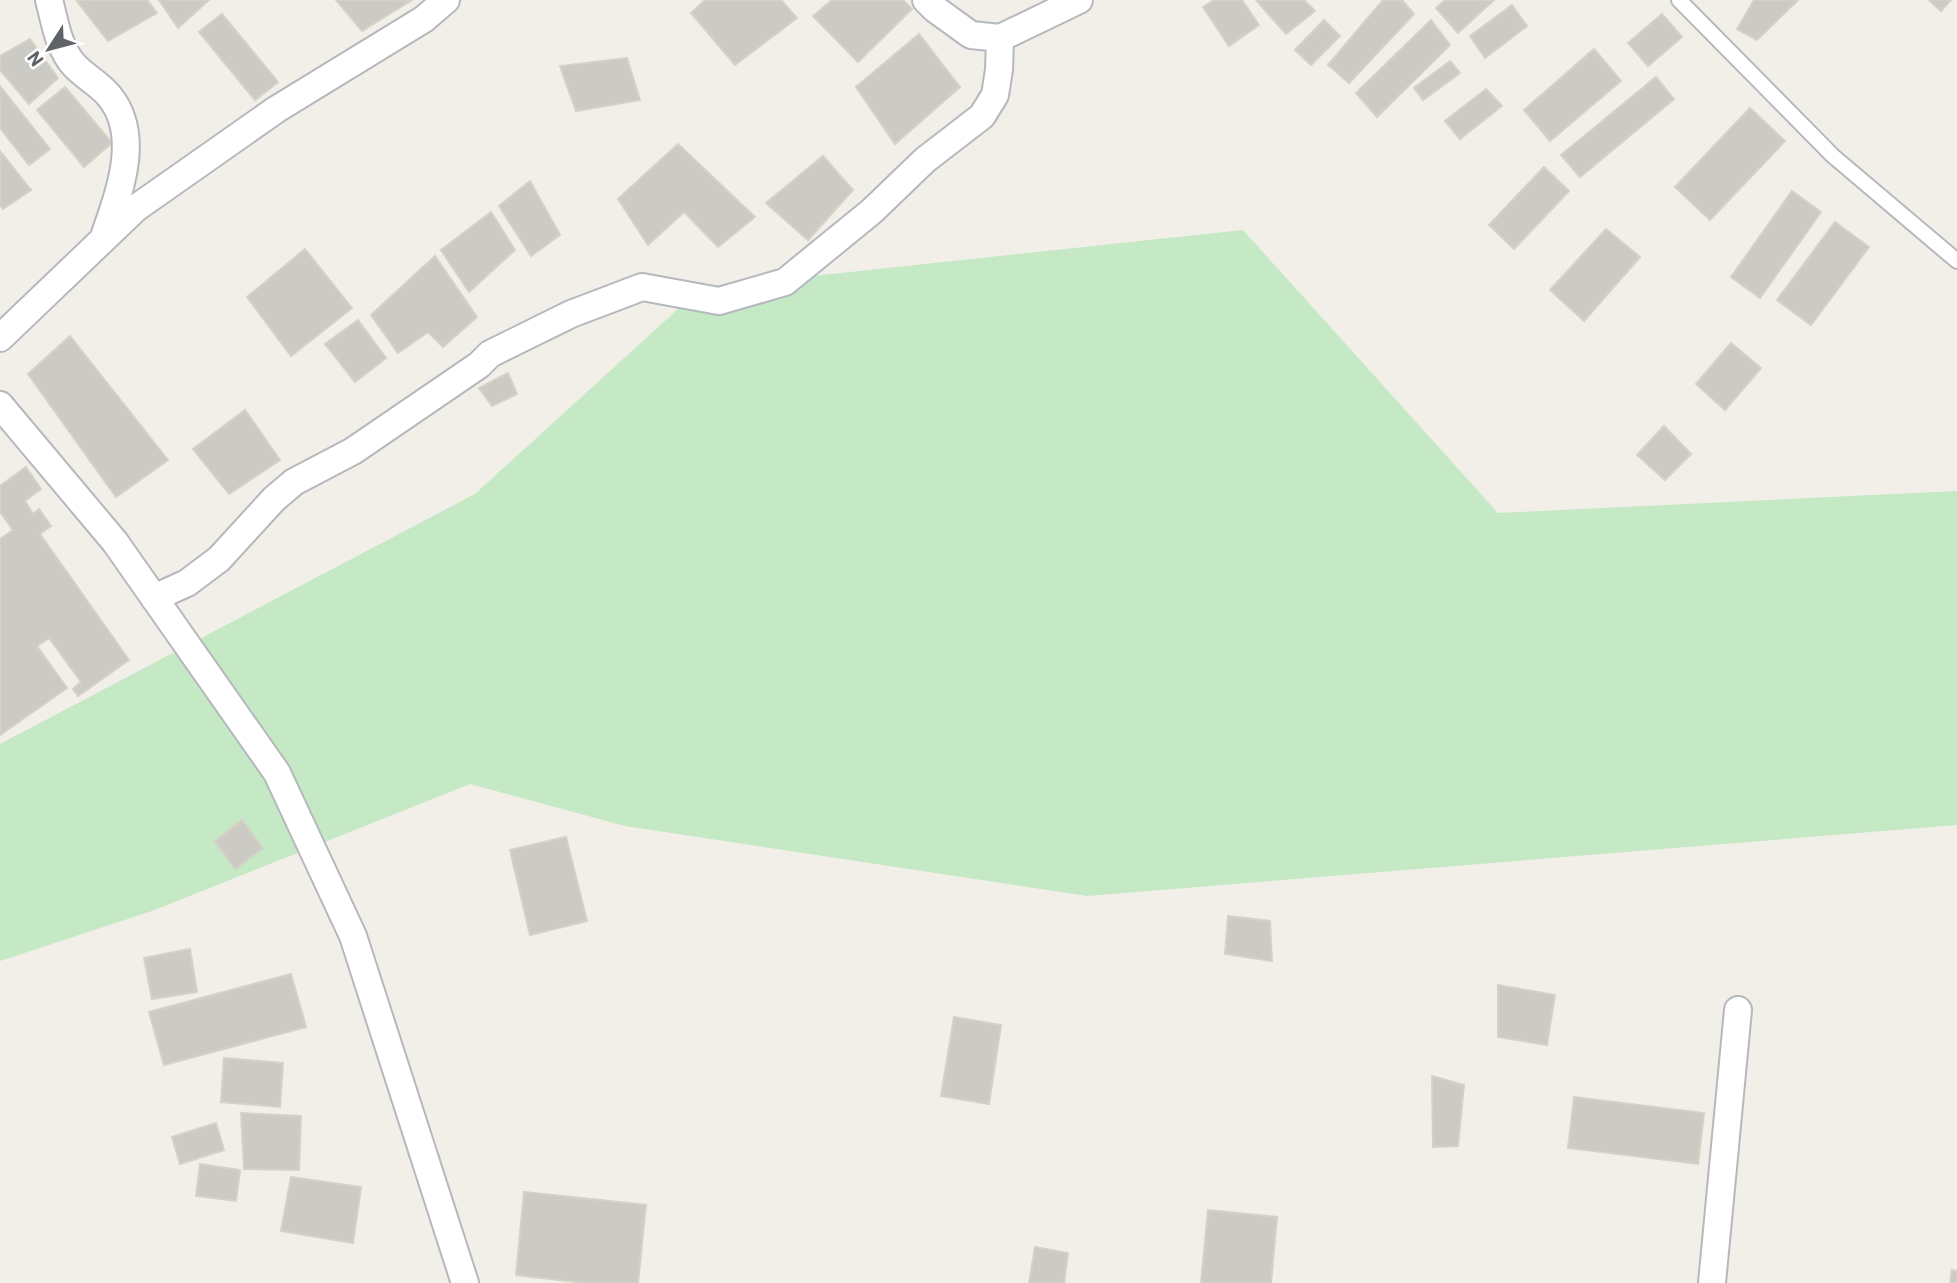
<svg xmlns="http://www.w3.org/2000/svg" width="1957" height="1283" font-family="Barlow,sans-serif">
<style>
.green{fill:#c5e8c5}
.building{fill:#cccac5;stroke:#d6d1c6;stroke-width:2}
.lines{fill:none;stroke-linecap:round;stroke-linejoin:round}
.lane-casing{stroke:#b5b8bc;stroke-width:18}
.street-casing{stroke:#b5b8bc;stroke-width:30}
.lane{stroke:#fff;stroke-width:14}
.street{stroke:#fff;stroke-width:26}
</style>
<rect width="100%" height="100%" fill="#f1efe8"/>
<path class="green" d="M1243 230 1498 513 1957 491V825L1087 896 625 826 470 784 152 911 0 961V744L475 494 701 288Z"/>
<path class="building" d="M76 0H147L157 13 108 41Z
M159 0H209L178 28Z
M336 0H412L362 31Z
M705 0H781L797 18 735 65 691 13Z
M832 0H903L912 9 858 62 813 16Z
M1214 0H1242L1259 25 1229 46 1203 7Z
M1256 0H1304L1315 11 1286 34Z
M1383 0H1402L1414 14 1349 83 1328 65Z
M1445 0H1494L1458 33 1436 8Z
M1754 0H1798L1757 40 1737 29Z
M1929 0H1951L1941 11Z
M1512 5 1527 26 1485 58 1470 36Z
M222 14 278 82 255 100 199 32Z
M1662 14 1682 37 1648 66 1628 43Z
M1324 20 1340 36 1311 65 1295 50Z
M1431 20 1450 45 1377 117 1356 93Z
M919 34 960 87 895 144 856 87Z
M30 39 58 78 29 104 0 70V56Z
M1594 49 1621 81 1550 141 1524 110Z
M627 58 640 100 576 111 560 66Z
M1450 61 1460 73 1423 100 1414 88Z
M1656 77 1674 99 1580 177 1561 155Z
M0 86 50 149 29 165 0 128Z
M65 87 112 143 84 167 37 110Z
M1486 89 1502 106 1460 139 1445 121Z
M1750 108 1785 141 1710 220 1675 187Z
M678 144 755 217 718 247 684 212 648 245 618 199Z
M0 151 31 190 3 209 0 205Z
M823 156 853 190 808 240 766 203Z
M1544 167 1569 191 1514 249 1489 225Z
M530 181 560 235 531 256 499 206Z
M1792 191 1821 212 1760 298 1731 277Z
M491 212 515 250 469 292 441 250Z
M1835 222 1869 247 1811 325 1777 300Z
M1606 229 1640 257 1584 321 1550 290Z
M305 249 352 308 291 356 247 297Z
M435 256 477 317 443 347 428 332 398 353 371 315Z
M358 320 386 358 355 382 325 344Z
M70 336 168 460 116 497 28 374Z
M1731 343 1761 368 1725 410 1696 384Z
M508 373 517 394 492 406 479 388Z
M245 410 280 460 229 494 193 449Z
M1664 426 1691 454 1665 480 1637 455Z
M26 467 41 489 25 501 33 514 39 509 51 526 40 534 129 660 78 696 73 689 81 682 49 638 37 646 67 688 0 735V539L13 530 0 512V486Z
M242 820 263 848 235 869 215 841Z
M566 837 587 921 530 935 510 850Z
M1228 916 1270 921 1272 961 1225 954Z
M190 949 197 992 152 999 144 958Z
M291 974 306 1027 164 1065 149 1012Z
M1498 985 1555 995 1547 1045 1498 1037Z
M954 1017 1001 1025 989 1104 941 1096Z
M224 1058 283 1063 280 1107 221 1102Z
M1432 1076 1464 1085 1458 1146 1433 1147Z
M1574 1097 1704 1113 1698 1164 1568 1148Z
M241 1113 301 1116 299 1170 244 1169Z
M216 1123 224 1150 180 1164 172 1137Z
M200 1164 240 1170 236 1201 196 1196Z
M291 1177 361 1187 353 1243 281 1231Z
M524 1192 646 1205 638 1283H585L516 1275Z
M1208 1210 1277 1217 1271 1283H1201Z
M1035 1247 1068 1253 1064 1283H1029Z
M1952 1270 1957 1271V1283H1950Z"/>
<g class="lines">
<g class="lane-casing">
<path id="lane" d="M1679 0 1833 156 1957 261"/>
</g>
<g class="street-casing">
<path id="street" d="M49 0C55 22 58 47 74 65 85 77 101 85 110 97 142 137 118 195 104 237
M926 0 935 9 971 35 1000 38 1079 0
M0 338 136 208 277 109 424 19 446 0
M0 405 115 542 277 773 353 936 465 1283
M154 598 187 583 219 559 274 499 294 482 353 451 479 365 490 354 571 314 642 287 719 301 785 282 872 211 925 160 982 116 995 95 999 70 1000 38
M1712 1283 1738 1010"/>
</g>
<use href="#lane" class="lane"/>
<use href="#street" class="street"/>
</g>
<g transform="translate(49 49) rotate(234)" stroke="#ffffff" stroke-width="5" paint-order="stroke">
<path d="M0-5L12 26L0 18L-12 26Z" fill="#5f6368"/>
<text y="-10" font-size="19" font-weight="bold" text-anchor="middle" fill="#5f6368">N</text>
</g>
</svg>
